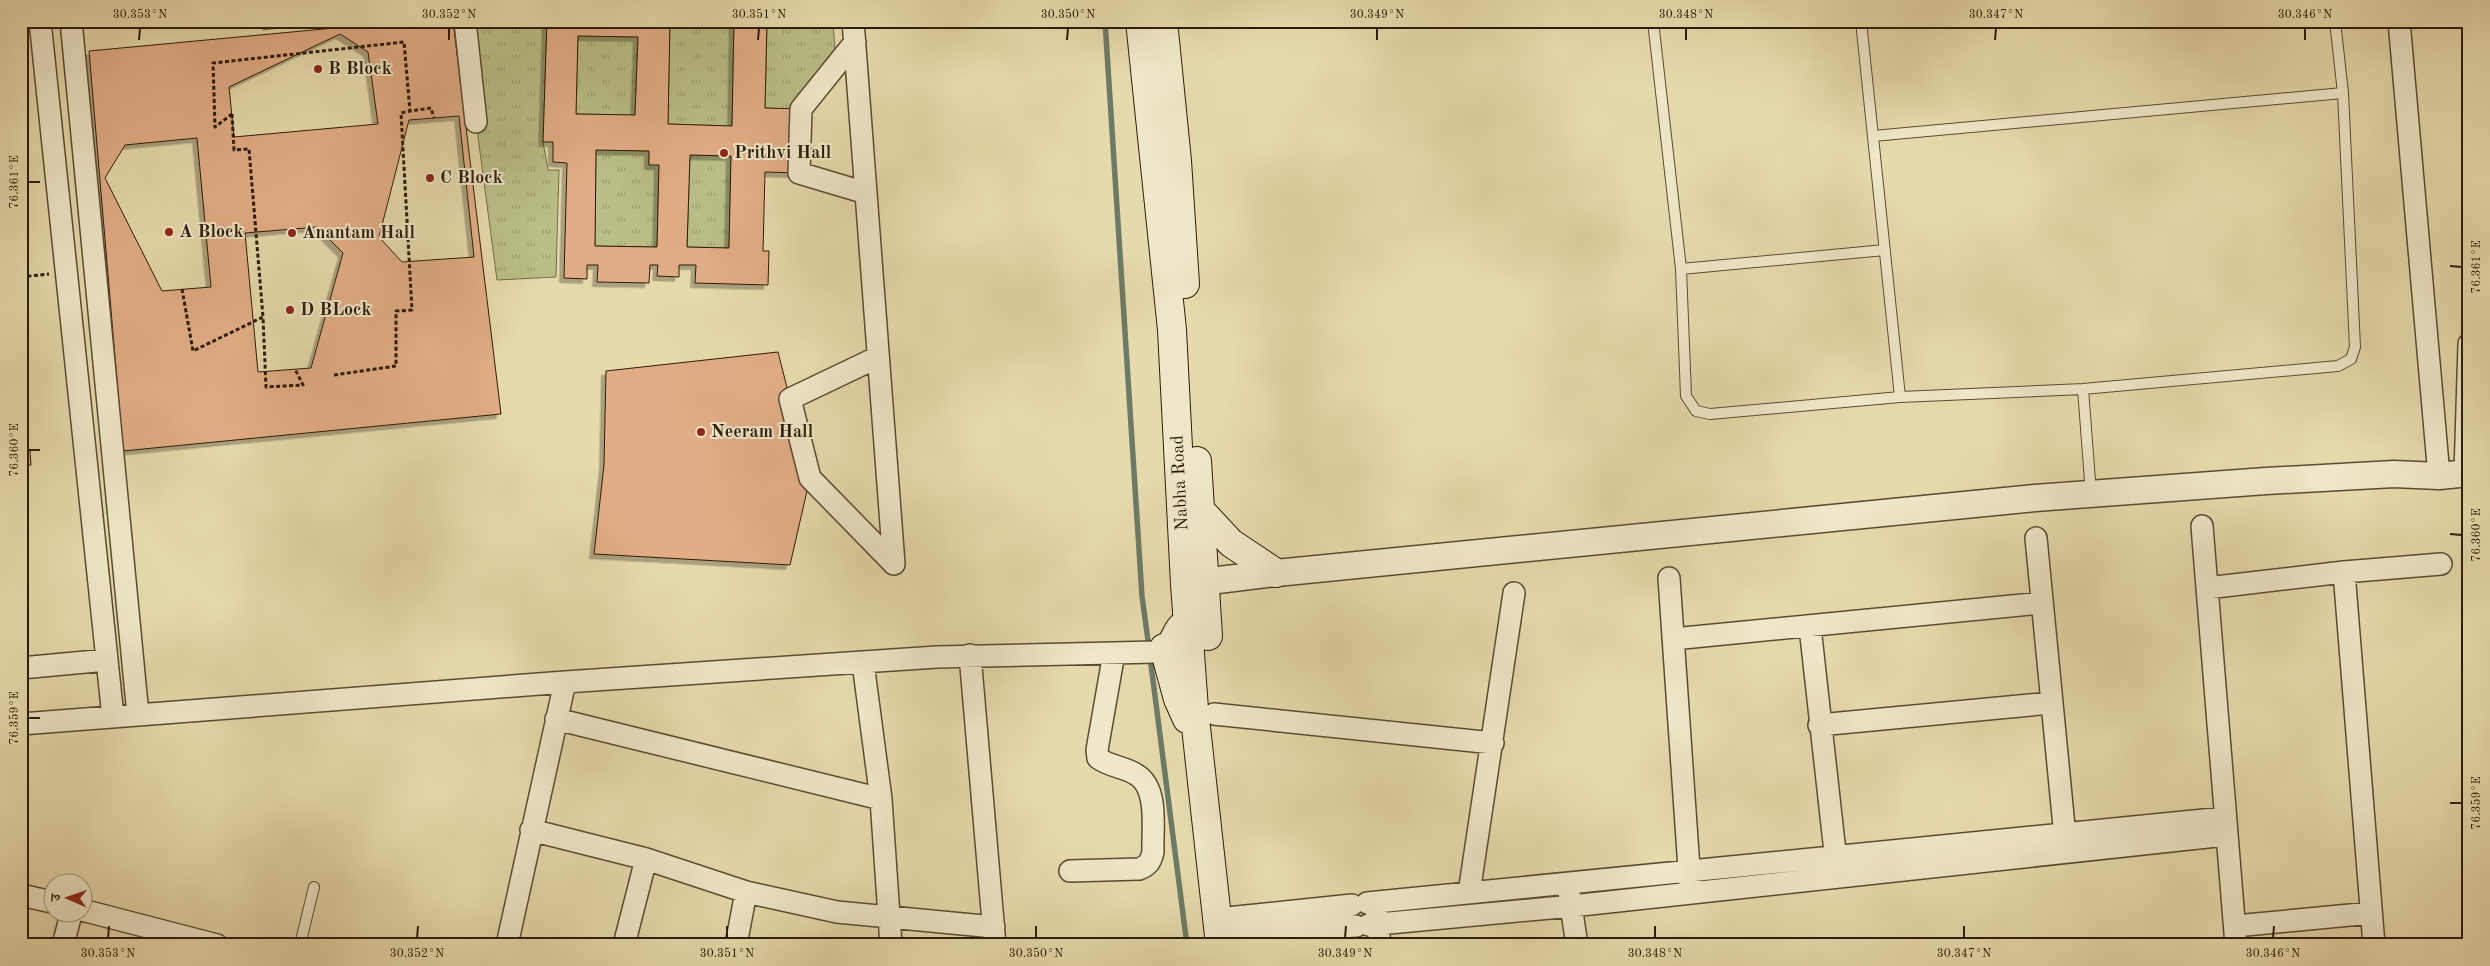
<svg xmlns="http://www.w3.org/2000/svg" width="2490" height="966" font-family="'Old Standard TT','Noto Serif Devanagari',serif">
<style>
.grass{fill:url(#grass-tufts);stroke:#726d47}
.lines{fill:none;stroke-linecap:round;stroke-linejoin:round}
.stream{stroke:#6c7b67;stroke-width:5.5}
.building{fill:#e2ad86;stroke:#2c1c08;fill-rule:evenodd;filter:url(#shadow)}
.service-casing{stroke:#5a4c31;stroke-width:12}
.minor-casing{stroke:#5a4c31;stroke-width:24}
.tertiary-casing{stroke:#5a4c31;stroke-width:29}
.secondary-casing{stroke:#2c1c08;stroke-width:30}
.path{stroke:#2c1c08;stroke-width:3;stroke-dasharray:4 2.5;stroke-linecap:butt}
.service{stroke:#efe7c9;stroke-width:10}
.minor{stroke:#efe7c9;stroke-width:21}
.tertiary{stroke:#efe7c9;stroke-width:26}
.secondary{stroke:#efe7c9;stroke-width:28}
.ticks{fill:none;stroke:#2c1c08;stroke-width:2}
.poi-dot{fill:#8f2418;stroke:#efe7c9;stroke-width:2}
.labels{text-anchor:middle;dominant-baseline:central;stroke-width:4;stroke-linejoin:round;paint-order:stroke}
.poi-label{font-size:18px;font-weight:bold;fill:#2c1c08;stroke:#efe7c9;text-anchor:start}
.street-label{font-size:18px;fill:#2c1c08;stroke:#efe7c9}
.neatline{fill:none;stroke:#2c1c08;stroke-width:2}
.ticks-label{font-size:12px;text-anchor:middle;fill:#2c1c08}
</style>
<defs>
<pattern id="grass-tufts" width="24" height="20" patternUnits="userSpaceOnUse" patternTransform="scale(1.25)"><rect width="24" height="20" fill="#b9be86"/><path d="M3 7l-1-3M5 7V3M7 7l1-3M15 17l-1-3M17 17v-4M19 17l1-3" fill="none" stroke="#9fa372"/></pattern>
<filter id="shadow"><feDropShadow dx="-4.5" dy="4.5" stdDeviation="0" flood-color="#0004"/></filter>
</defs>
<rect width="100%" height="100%" fill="#e6daac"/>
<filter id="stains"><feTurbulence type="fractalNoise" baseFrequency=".004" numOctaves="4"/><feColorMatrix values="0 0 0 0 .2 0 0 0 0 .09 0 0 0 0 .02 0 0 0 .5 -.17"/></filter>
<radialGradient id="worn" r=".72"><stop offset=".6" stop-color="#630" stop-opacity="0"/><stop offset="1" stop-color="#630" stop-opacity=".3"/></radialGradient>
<path class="grass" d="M262 21H335L263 30Z
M470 21H547L543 142 548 170H559L556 277 497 280 476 122Z
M670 21H734L732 126 668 124Z
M767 21H833L835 51 792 109 765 108Z
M578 36 638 37 635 115 576 114Z
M596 150 649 151V164L659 165 657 247 595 246Z
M690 155 731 156 729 248 687 247Z"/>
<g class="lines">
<path class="stream" d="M1105 21 1142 596 1149 648
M1150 657 1187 945"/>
</g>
<path class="building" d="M409 21H453L501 414 123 451 89 51Z
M547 21H670L668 124 732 126 734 21H767L765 108 801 109 799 173 765 172 763 251H769L768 285 695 283 696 265H679V277L657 276 658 265H650L649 283 597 282 598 265H587V279L564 278 567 163 553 162V142H543ZM578 36 638 37 635 115 576 114ZM596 150 649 151V165H659L657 247 595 246ZM690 155 731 156 729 248 687 247Z
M340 34 368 52 378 124 234 137 229 87Z
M459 116 474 257 402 262 379 237 409 120Z
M197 138 211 287 162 291 105 178 125 145Z
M317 227 343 253 311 368 258 372 245 233Z
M778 352 810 478 790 565 594 554 604 465 606 371Z
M21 435H23L25 451H30L31 465 21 466V475Z"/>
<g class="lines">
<g class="service-casing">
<path id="service" d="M1653 21 1681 269 1686 396 1696 411 1710 414 1900 397 2083 389 2338 366 2351 359 2355 347 2343 93 2335 21
M1861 21 1900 397
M1873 136 2343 93
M1681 269 1885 250
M2083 389 2091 494
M300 945 314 887"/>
</g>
<g class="minor-casing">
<path id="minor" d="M40 21 113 717
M71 21 138 715
M465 21 476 122
M853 21 894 564
M2399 21 2439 476
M855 42 801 109 799 173 866 193
M878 357 790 399 810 478 894 564
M2465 473 2469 344
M2202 526 2236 945
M2036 538 2066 847
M2344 572 2374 945
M1669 578 1690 883
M2207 588 2344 572 2441 564
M1810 627 1837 870
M1673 639 2041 603
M970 655 995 945
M863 663 881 799 891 945
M21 668 107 660
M1214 714 1493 743
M556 719 881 799
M21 724 565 682 937 657 1155 652C1182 640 1164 622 1199 617
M1819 725 2051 703
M531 830 646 859 746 892 837 912 994 927
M1070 871 1139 869C1148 866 1151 861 1153 852 1152 829 1159 789 1137 775 1126 767 1110 767 1098 758L1097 750 1114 653
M1469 893 1514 593
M1569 893 1577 945
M21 895 52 902
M1367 903 2224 818
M82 910 217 945
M1376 910 1380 945
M1217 919 1352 905
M1368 925 1572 906 2226 835
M2235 926 2371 913
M1219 938 1234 934 1356 926
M63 945 71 914
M507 945 565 682
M624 945 646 859
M736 945 746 892"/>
</g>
<g class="tertiary-casing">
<path id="tertiary" d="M1185 584 1276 573 2035 498 2266 481 2394 474 2439 476 2469 473"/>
</g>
<g class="secondary-casing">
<path id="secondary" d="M1140 21 1172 330 1185 584 1194 709 1220 945
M1163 21 1177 161 1185 284
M1197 461 1208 636
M1201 511 1231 543 1276 573
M1164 648 1178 699 1187 719"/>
</g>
<path class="path" d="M232 114 215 127 213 63 404 42 410 111 431 108 434 118
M232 114 234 150 249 149 263 317
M21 277 49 274
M182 289 193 351 263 317 266 387 303 385 295 369
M334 375 396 366V311L412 310 401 113 410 111"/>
<use href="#service" class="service"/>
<use href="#minor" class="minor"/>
<use href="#tertiary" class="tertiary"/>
<use href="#secondary" class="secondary"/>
</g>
<path class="ticks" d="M139 40 140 28M449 40V28M758 40 759 28M1067 40 1068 28M1377 40V28M1686 40V28M1995 40 1996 28M2305 40V28M28 182H40M2450 266 2462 267M28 450H40M2450 534 2462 535M28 718H40M2450 803H2462M108 938 109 926M417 938 418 926M727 938V926M1036 938V926M1345 938 1346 926M1655 938V926M1964 938V926M2273 938 2274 926"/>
<g class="poi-dot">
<circle cx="318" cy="69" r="5"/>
<circle cx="724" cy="153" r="5"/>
<circle cx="430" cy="178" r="5"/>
<circle cx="169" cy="232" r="5"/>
<circle cx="292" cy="233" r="5"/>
<circle cx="290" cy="310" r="5"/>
<circle cx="701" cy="432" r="5"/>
</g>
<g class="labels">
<g class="poi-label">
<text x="328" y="69">B Block</text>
<text x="734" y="153">Prithvi Hall</text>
<text x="440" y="178">C Block</text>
<text x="179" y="232">A Block</text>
<text x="302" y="233">Anantam Hall</text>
<text x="300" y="310">D BLock</text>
<text x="711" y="432">Neeram Hall</text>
</g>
<g class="street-label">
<text transform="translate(1180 483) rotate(-93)">Nabha Road</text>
</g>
</g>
<rect width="2490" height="966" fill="none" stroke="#e6daac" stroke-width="55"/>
<g transform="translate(68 898) rotate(272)"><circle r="24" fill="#efe7c9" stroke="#a1967c"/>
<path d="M0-4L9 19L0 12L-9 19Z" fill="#8f2418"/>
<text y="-8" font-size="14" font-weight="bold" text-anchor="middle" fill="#2c1c08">उ</text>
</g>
<rect x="28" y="28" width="2434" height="910" class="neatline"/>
<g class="ticks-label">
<text x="140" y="18">30.353°N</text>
<text x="449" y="18">30.352°N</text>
<text x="759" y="18">30.351°N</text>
<text x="1068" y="18">30.350°N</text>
<text x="1377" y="18">30.349°N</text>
<text x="1686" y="18">30.348°N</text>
<text x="1996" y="18">30.347°N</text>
<text x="2305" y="18">30.346°N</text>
<text transform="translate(14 182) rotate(-90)" y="4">76.361°E</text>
<text transform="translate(2476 267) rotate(-90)" y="4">76.361°E</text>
<text transform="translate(14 450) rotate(-90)" y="4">76.360°E</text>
<text transform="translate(2476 535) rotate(-90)" y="4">76.360°E</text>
<text transform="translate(14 718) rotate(-90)" y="4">76.359°E</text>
<text transform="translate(2476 803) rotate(-90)" y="4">76.359°E</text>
<text x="108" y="957">30.353°N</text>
<text x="417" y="957">30.352°N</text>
<text x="727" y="957">30.351°N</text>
<text x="1036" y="957">30.350°N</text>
<text x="1345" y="957">30.349°N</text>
<text x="1655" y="957">30.348°N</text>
<text x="1964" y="957">30.347°N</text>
<text x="2273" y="957">30.346°N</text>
</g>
<rect width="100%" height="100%" filter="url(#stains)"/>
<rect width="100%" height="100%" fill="url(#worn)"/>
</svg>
